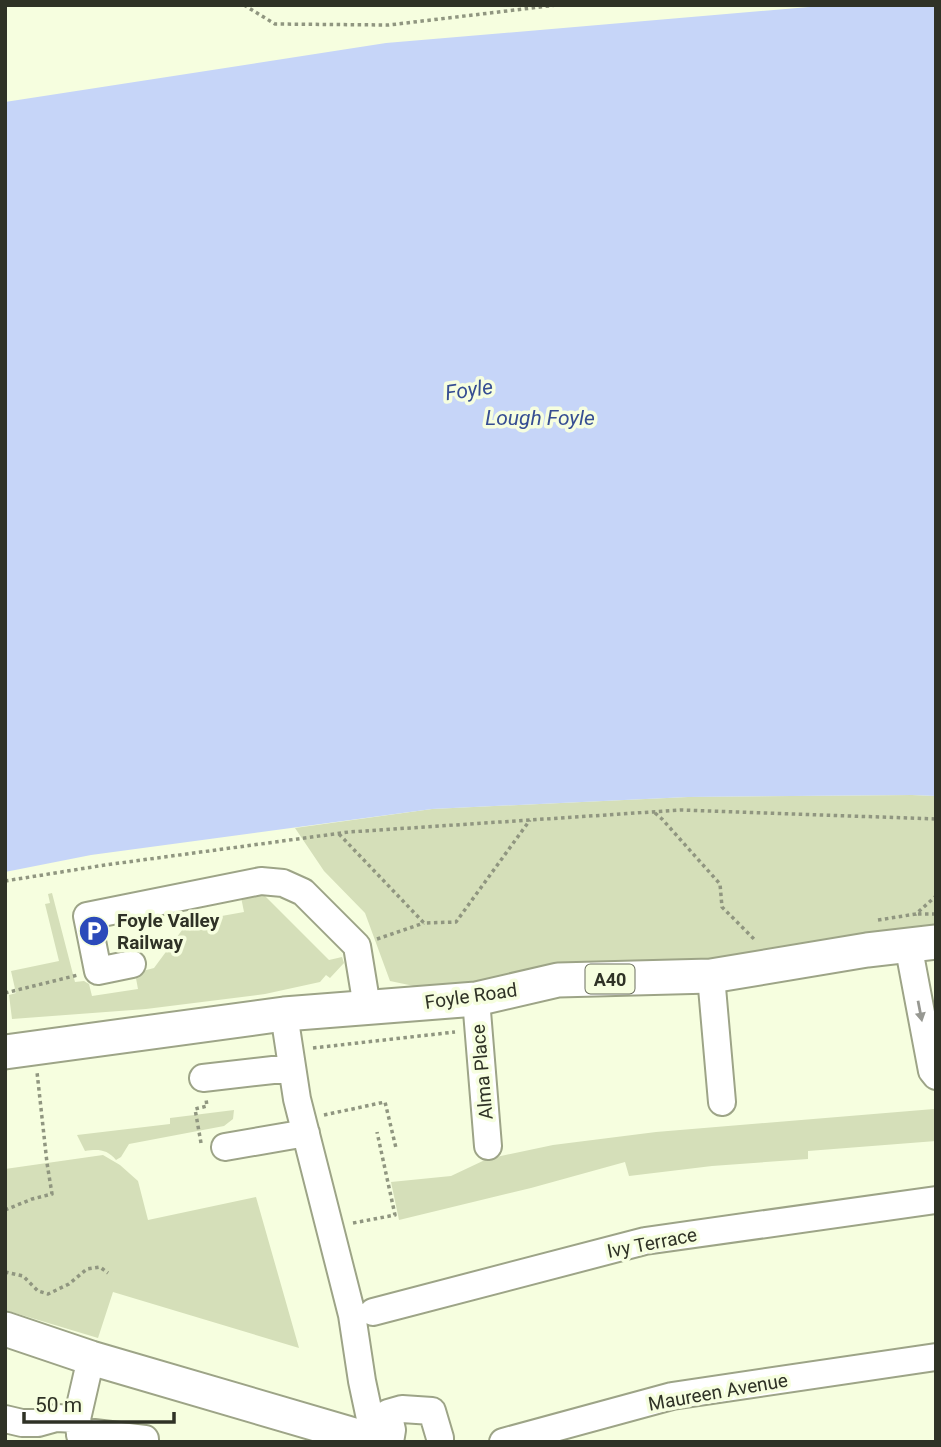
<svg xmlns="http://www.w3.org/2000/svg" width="941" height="1447" font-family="Roboto,sans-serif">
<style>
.green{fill:#d5dfb9}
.water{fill:#c6d5f8}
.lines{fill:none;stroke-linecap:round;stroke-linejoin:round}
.minor-casing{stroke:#9da487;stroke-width:30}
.major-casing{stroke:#9da487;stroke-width:37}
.path{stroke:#909680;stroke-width:3.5;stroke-dasharray:3.5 3.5;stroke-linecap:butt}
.minor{stroke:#fff;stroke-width:26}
.major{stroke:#fff;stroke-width:33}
.oneway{fill:#979892}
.labels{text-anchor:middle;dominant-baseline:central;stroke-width:7;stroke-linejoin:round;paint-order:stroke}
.shield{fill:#f6fedf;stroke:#6b6f5e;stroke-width:2}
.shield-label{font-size:18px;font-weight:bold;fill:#2f3226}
.poi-label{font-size:19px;font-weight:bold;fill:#2f3226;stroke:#f6fedf;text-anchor:start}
.street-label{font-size:19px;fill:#2f3226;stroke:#f6fedf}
.water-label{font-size:21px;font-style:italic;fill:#364e92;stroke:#f6fedf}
</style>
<rect width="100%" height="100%" fill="#f6fedf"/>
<path class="green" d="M912 795 936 796V942L476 999 390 981 365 913 324 871 295 828 432 809 688 797Z
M259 890 329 960 342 957 344 963 330 978 326 975 320 982 265 994 146 1009 12 1019 9 995 16 993 11 971 59 961 45 904 50 903 48 894 52 893 75 982 84 981 89 984 92 996 138 989 135 973 154 968 188 922 244 912 240 892Z
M934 1109 936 1115V1141L808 1151V1159L712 1166 629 1176 625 1162 531 1188 399 1220 391 1182 451 1176 487 1159 553 1145 656 1132Z
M234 1110 233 1119 224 1126 129 1144 121 1157 116 1160C107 1149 98 1149 85 1151L77 1135 170 1124V1118Z
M103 1155 120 1165 138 1181 148 1220 256 1197 299 1348 113 1292 98 1338 5 1310V1169Z"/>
<path class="water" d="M833 5H936V796L912 795 688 797 432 809 91 855 5 872V102L386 43Z"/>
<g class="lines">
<g class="minor-casing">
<path id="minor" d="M908 944 932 1071 936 1076
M132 964 98 971 87 916 261 881 283 883 303 892 357 946 367 1007
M711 976 722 1102
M476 999 488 1146
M284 1014 297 1099 352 1315 362 1381 375 1442
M203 1078 273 1070H292
M225 1147 306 1133
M373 1312 645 1241 936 1200
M5 1419 22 1423H38L56 1418 77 1419
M80 1435 94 1433 145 1439V1442
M82 1442 77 1419 91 1358
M390 1442 392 1430 388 1413 402 1409 432 1411 440 1438V1442
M503 1442 672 1396 936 1357"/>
</g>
<g class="major-casing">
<path id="major" d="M5 1052 284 1014 476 999 558 980 711 976 867 950 936 942
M5 1329 91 1358 378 1442"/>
</g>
<path class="path" d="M244 5 275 24 389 25 557 5
M655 813 662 819 720 884 722 907 756 941
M339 834 424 923 456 922 530 820
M5 881 105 865 349 832 681 810 936 819
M918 914H935
M878 920 916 914 936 896
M377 939 424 923
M5 993 78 975
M313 1048 455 1032
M324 1115 385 1102 396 1148
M201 1143 195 1109 207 1106 206 1099
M5 1210 32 1199 52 1194 47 1163 37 1072
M353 1223 395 1215 377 1132
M5 1272 23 1276 38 1291 48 1294 69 1284 87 1269 100 1267 108 1273"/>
<use href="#minor" class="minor"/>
<use href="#major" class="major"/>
</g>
<defs><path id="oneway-solid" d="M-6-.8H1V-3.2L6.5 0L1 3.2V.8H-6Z" transform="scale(1.75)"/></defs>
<use class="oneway" href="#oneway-solid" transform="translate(920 1011) rotate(79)"/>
<defs>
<g id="parking-disc" transform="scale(1.575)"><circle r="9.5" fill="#2b4aba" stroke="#f6fedf"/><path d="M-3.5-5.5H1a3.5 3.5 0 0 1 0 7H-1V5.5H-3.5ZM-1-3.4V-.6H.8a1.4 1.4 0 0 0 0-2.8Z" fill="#fff"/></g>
</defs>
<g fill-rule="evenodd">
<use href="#parking-disc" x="94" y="931"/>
</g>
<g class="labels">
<rect class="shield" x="585.5" y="964.5" width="49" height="29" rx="5"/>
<g class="shield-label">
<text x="610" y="979">A40</text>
</g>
<g class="poi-label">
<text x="117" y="920">Foyle Valley<tspan x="117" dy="22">Railway</tspan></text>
</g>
<g class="street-label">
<text transform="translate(471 996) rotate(-8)">Foyle Road</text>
<text transform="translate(482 1072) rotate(-95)">Alma Place</text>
<text transform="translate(652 1243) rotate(-11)">Ivy Terrace</text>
<text transform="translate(718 1392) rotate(-10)">Maureen Avenue</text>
</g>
<g class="water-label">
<text transform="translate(469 390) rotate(-8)">Foyle</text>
<text x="540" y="418">Lough Foyle</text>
</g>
</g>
<rect width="941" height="1447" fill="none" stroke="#2f3226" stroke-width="14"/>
<path d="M24 1412v10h150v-10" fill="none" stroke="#2f3226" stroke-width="3.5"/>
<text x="35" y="1412" font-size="21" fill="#2f3226" stroke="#f6fedf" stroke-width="5" paint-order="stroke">50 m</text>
</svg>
